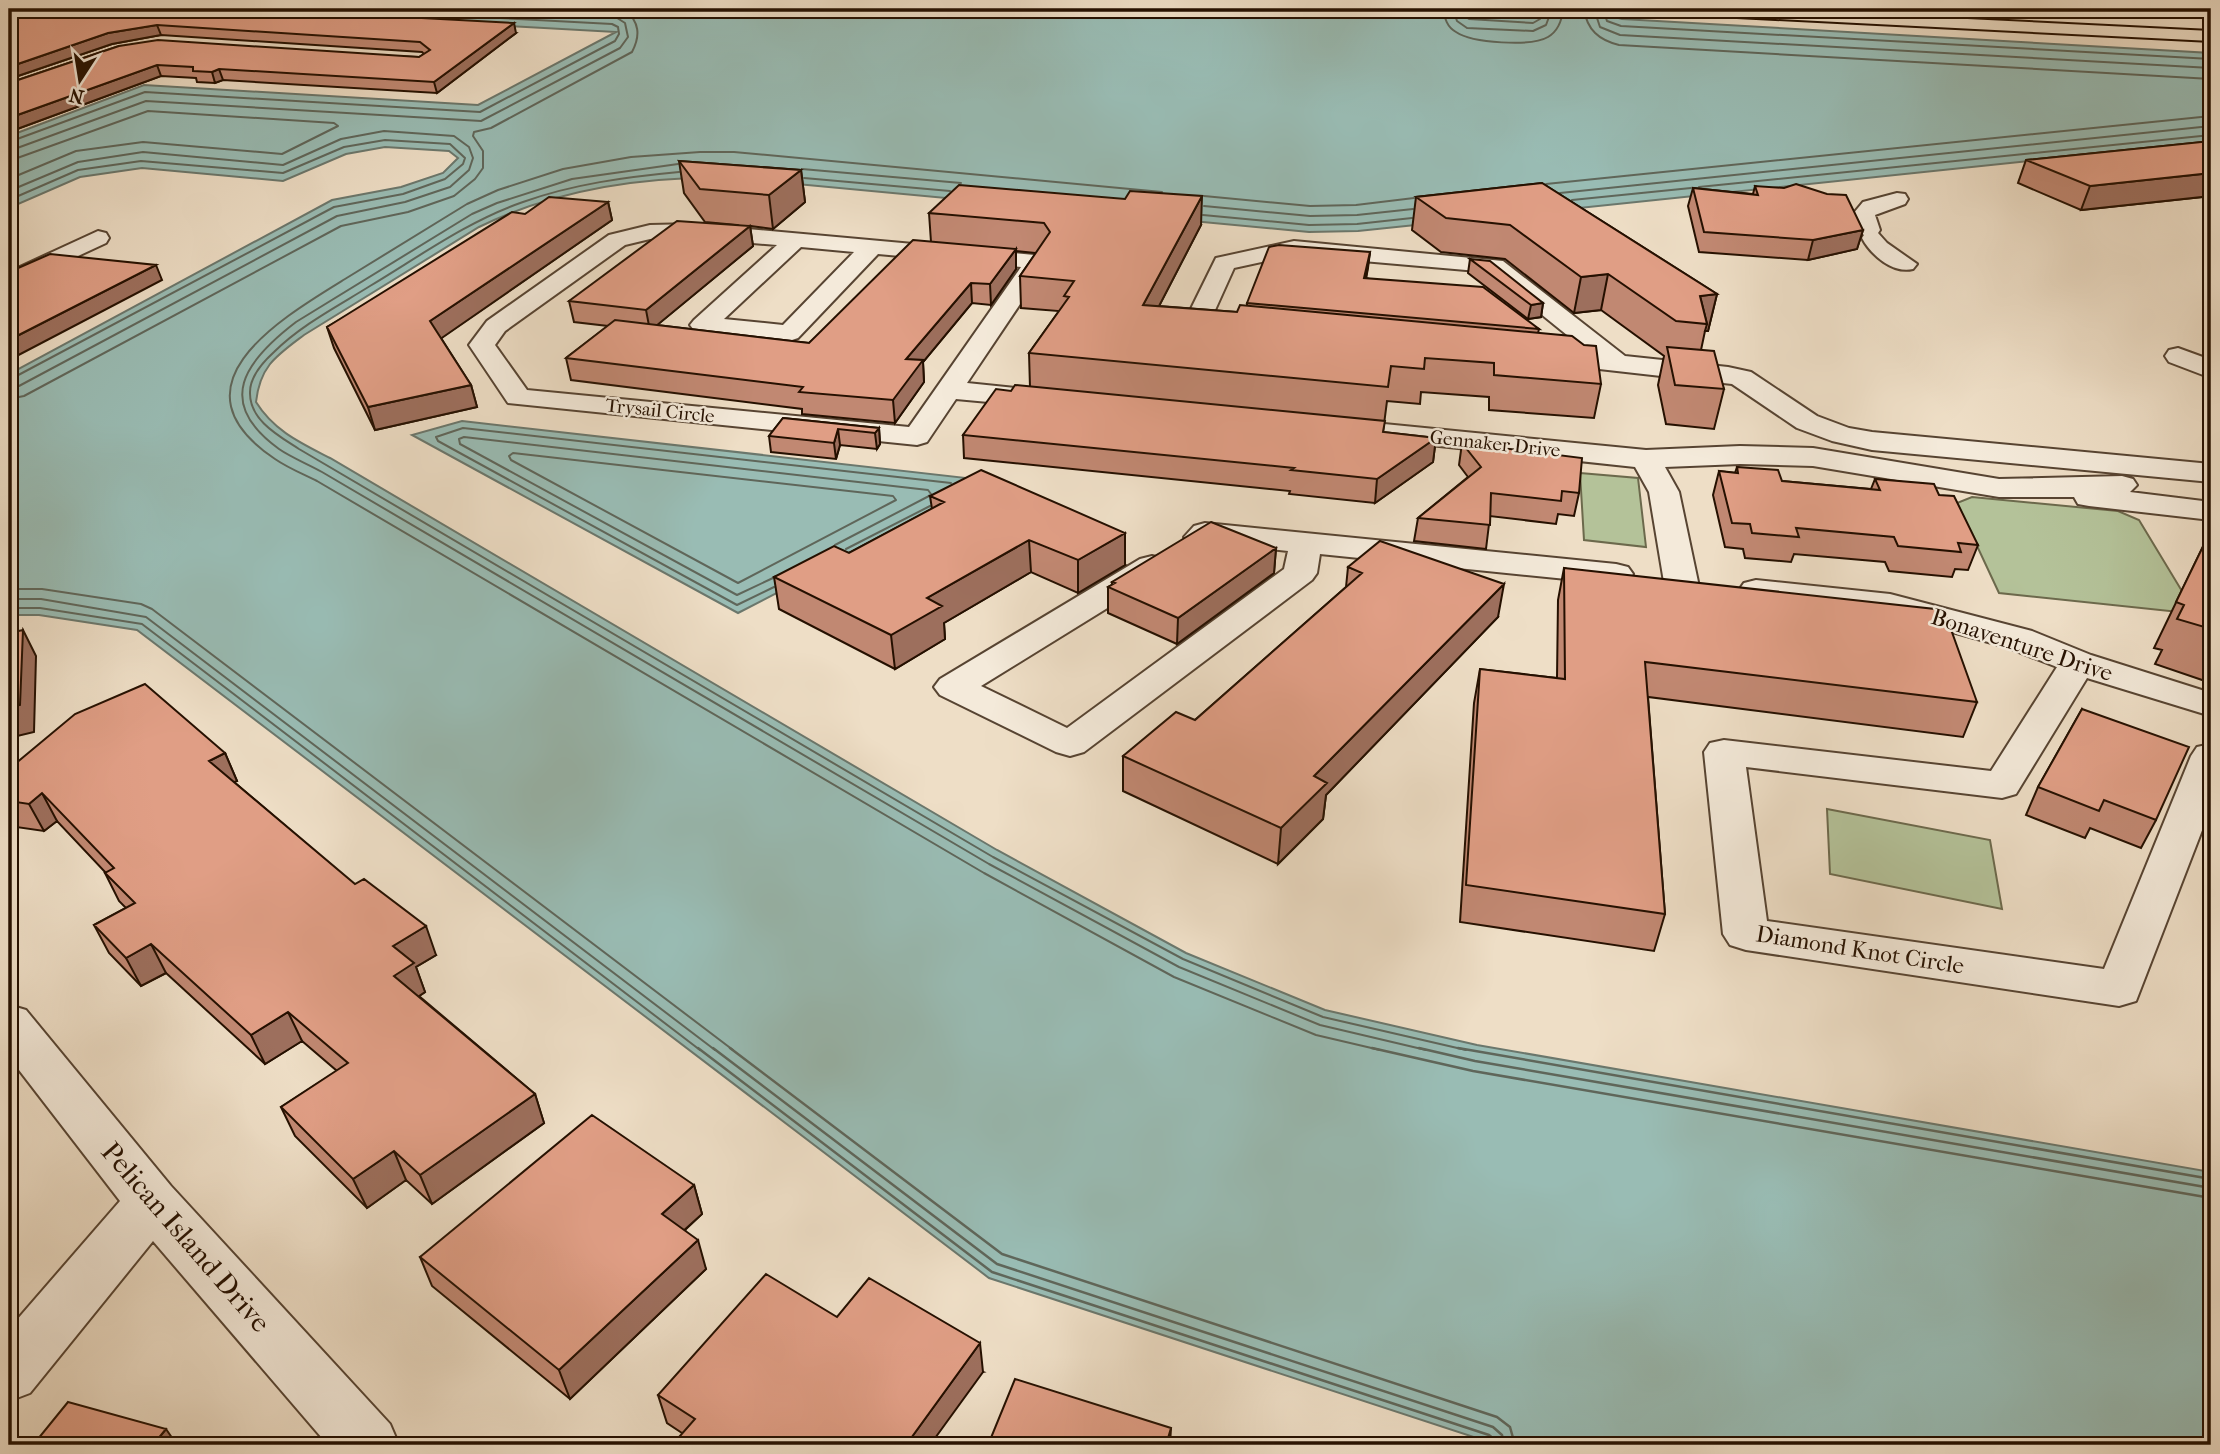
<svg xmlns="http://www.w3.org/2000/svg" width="2220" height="1454" font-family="'IM FELL French Canon',serif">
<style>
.green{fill:#b4c299;stroke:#6c694c;stroke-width:2}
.water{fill:#99bcb4;stroke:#6b776c;stroke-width:2}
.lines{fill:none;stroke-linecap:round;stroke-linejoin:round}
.shore-far1{stroke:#5f665a;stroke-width:2}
.shore{stroke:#5f665a;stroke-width:2.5}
.minor-casing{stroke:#574432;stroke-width:4}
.highway-casing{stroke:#251000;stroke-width:4}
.minor{fill:#f4eada;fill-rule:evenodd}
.highway{fill:#eedec6;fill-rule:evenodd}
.wall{fill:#c18872;stroke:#251000;stroke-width:2}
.shaded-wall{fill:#9d6f5d;stroke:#251000;stroke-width:2}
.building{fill:#e09e85;stroke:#251000;stroke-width:2}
.labels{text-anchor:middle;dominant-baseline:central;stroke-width:5;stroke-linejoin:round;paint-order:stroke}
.far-street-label{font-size:19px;fill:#251000;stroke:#f4eada}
.street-label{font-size:23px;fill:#251000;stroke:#f4eada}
.near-street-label{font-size:28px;fill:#251000;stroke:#f4eada}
</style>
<rect width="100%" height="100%" fill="#eedec6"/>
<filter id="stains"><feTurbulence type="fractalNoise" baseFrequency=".00286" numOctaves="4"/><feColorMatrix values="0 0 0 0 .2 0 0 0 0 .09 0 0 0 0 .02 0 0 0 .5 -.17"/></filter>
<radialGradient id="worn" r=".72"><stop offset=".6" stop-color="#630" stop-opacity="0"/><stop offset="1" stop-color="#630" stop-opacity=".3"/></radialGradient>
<path class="green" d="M1580 473 1638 478 1646 547 1584 540Z
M1972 497 2118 511 2139 520 2191 606 2179 612 1999 593 1957 503Z
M1827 809 1990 840 2002 909 1830 874Z"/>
<path class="water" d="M201 9H1406L1534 16 1538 9H1609L1611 16 1622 19 2211 53V142L1358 231 1309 232 733 178C647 176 557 189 479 227L304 335C276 356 260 366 256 402 274 431 301 443 330 458L997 850 1186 953 1325 1010 1477 1045 2211 1172V1445H1498L989 1278 137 630 39 615H9V374L332 200 401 187 443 173 458 158 449 151 385 147 346 154 283 181 142 168 80 177 9 208V136L144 85 478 105 616 32Z
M462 421 993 481 738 613 412 435Z"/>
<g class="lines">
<path class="shore-far1" d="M1443 9C1445 19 1447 27 1456 32 1472 43 1531 47 1548 37 1558 31 1562 20 1563 9
M1453 9 1457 21 1467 28 1533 31 1546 25 1552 9
M1462 9 1463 15 1469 19 1533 23 1540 19 1543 9
M1584 9C1587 30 1599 40 1619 45L2211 79
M1594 9 1600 27 1620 35 2211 68
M1603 9 1607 21 1621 26 2211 59
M9 142 145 92 480 112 615 41 619 34 618 27 612 24 329 9
M9 151 146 101 481 121 620 48 628 37 625 23 614 16 490 9
M9 161 148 111 334 123 338 126 282 154 143 142 76 151 9 179
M678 164 572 179 497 203 472 214 296 322C245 361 214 402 279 449 292 458 308 464 322 472L989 864 1179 967 1320 1025 1426 1050
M802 169 961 183
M679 172C626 177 573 184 523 202 468 221 420 256 370 286 338 306 301 325 274 352 263 362 250 377 250 392 249 420 279 436 299 449L993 857 1183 959 1323 1017 1466 1050
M804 178 950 191
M1546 184 2211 116
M1699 187 2211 135
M9 191 78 162 143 152 283 165 341 139 384 131 454 136 469 147 473 158 469 170 450 187 405 202 337 216 19 386 9 388
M1162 192 734 152H700L631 157 563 169 498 190 467 204C426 229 385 254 345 279 280 319 166 386 275 459 288 468 303 474 317 481L984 873 1174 977 1316 1035 1380 1050
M1560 193 2211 126
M1204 196 1310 206 1356 205 1414 198
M9 200 78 170 141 161 283 173 344 147 385 140 450 144 465 158 463 164 445 179 403 194 334 207 9 380
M1572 200 1691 188
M1204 206 1310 216 1357 215 1413 209
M1203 215 1309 225 1357 224 1412 218
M9 399 24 396 341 226 408 212 454 196 475 179 483 168V151L473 136 474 132 491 128 632 52C641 35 639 22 625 9
M513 453 893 496 896 500 738 583 511 460 509 456Z
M835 545 929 496
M846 549 930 506
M773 578 737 595 460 444 459 439 464 437 928 490 931 494
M774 587 737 605 438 441 436 437 463 428 951 483
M9 589H42L141 604 152 609 733 1050
M9 599H41L146 617 715 1050
M9 608H40L142 624 700 1050"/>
<path class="shore" d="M698 1048 992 1272 1489 1435 1494 1439 1495 1445
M713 1048 997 1264 1493 1427 1502 1435 1504 1445
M730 1048 1002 1254 1497 1417 1510 1427 1515 1445
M1372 1048 1473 1071 2211 1198
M1419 1048 1475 1061 2211 1188
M1458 1048 2211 1179"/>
<g class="minor-casing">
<path id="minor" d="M1897 193 1905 194 1908 199 1905 204 1875 215 1880 230 1878 233 1887 243 1917 264 1913 269C1893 274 1871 255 1862 238L1864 235 1858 230 1853 214 1863 202Z
M694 224 1045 256 1049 261 967 383 1043 391 1053 393 1057 399 1053 405 1043 407 956 399 927 442 917 445 508 403 469 345 487 321 609 235 650 225ZM694 238 777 245 694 320 690 325 694 330 789 341 798 338 878 254 1021 267 909 427 527 390 495 345 505 331 625 245 650 239ZM801 247 854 252 783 325 724 319Z
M98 231 106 233 109 238 106 243 9 288V272Z
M1294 241 1503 261 1625 356 1728 367 1751 372 1817 416 1849 428 1872 432 2211 464V482L1872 450 1832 441 1797 428 1732 384 1537 362 1533 356 1537 350 1546 348 1588 352 1489 272 1294 255 1234 268 1211 319 1241 323 1245 328 1241 333 1232 336 1187 330 1183 325 1216 258Z
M2178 348 2211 360V378L2169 362 2165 356 2169 350Z
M1374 423 1646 450 1740 446 1813 448 1999 479 2122 476 2133 479 2137 485 2130 492 2211 502V520L2089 506 2078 504 2074 497H1999L1813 466 1740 464 1665 467 1679 492 1698 582 1693 589 1681 592 1669 589 1664 582 1649 492 1635 467 1364 438 1360 432 1364 426Z
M1205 523 1616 564 1628 567 1633 574 1628 581 1616 584 1320 554 1317 573 1312 580 1084 752 1070 756 1056 752 940 695 934 687 940 679 1140 559 1152 556 1164 559 1169 566 1164 573 981 686 1067 728 1284 569 1288 551 1212 543 1200 547 1189 544 1184 537 1194 526Z
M1756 580 1890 594 2032 631 2091 655 2211 693V716L2087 678 2016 794 2002 798 1746 767 1767 921 2104 969 2191 756 2197 747 2211 744V807L2136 1001 2119 1006 1746 950 1730 945 1723 934 1704 752 1710 743 1724 740 1991 771 2057 667 2006 647 1888 614 1744 597 1739 590 1744 583Z
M9 1005 26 1010 171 1186 390 1424 399 1445H328L153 1241 30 1393 9 1401V1329L120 1201 9 1057Z"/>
</g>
<g class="highway-casing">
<path id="highway" d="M1671 9H1765L2211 31V41L1679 14Z"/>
</g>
<use href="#minor" class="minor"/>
<use href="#highway" class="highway"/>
</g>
<path class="wall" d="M9 9 103 10 163 15 516 33 437 93 223 80 215 83 197 82 196 78 161 76 9 132V83L119 46 419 57 424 54 422 52 161 35 112 44 9 79Z
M2211 141V196L2081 210 2018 183 2026 160Z
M679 161 801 170 805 202 773 229 750 226 753 246 657 325 809 343 931 242 929 213 1201 225 1159 306 1237 312 1247 306V303L1370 252 1366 278 1539 329 1538 333 1601 384 1594 418 1489 410V397L1421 392 1420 404 1387 401 1383 432 1436 438 1433 462 1375 503 1289 494 1290 491 964 458 963 435 1011 391 1030 387 1029 353 1059 311 1021 308 1020 276 1036 253 1016 251V269L991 305 972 303 923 362 924 382 895 423 802 414V409L571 380 566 358 608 326 574 322 569 301 736 225 705 222 684 193Z
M1542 183 1717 294 1708 331H1705L1701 350 1724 389 1714 429 1666 424 1658 385 1664 356 1601 310 1574 313 1505 259 1441 252 1412 230 1416 197Z
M1755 186 1863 230 1857 249 1808 260 1699 252 1688 206 1693 188 1753 194Z
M608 202 612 220 441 338 471 385 477 407 375 430 334 348 327 327 525 214Z
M1470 259 1543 303 1541 317 1528 319 1468 273Z
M783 418 879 428 880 444 877 449 840 445 836 459 771 452 769 436Z
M1462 443 1579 493 1574 516 1558 514 1556 524 1490 516 1486 549 1414 541 1418 518 1468 477 1459 465Z
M1737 467 1782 481 1871 489 1875 479 1939 495 1978 545 1968 570 1955 569 1952 577 1889 571 1885 562 1794 554 1791 562 1745 558 1743 549 1725 547 1713 495 1719 471 1735 473Z
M930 496 1125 565 1078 593 1031 572 944 623 945 639 895 669 779 609 774 577 849 553 932 509Z
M2211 530V683L2155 664 2162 650 2154 648Z
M1276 548 1274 573 1177 644 1108 613V587L1112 585V582Z
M1348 567 1498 617 1326 795 1323 819 1278 864 1123 791V756L1195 720 1346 587Z
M1564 568 1977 702 1963 737 1648 697 1665 914 1654 951 1460 922 1474 703 1480 669 1557 678 1558 600Z
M2082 709 2156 820 2141 848 2090 828 2085 838 2026 815 2038 787Z
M225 753 237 781 234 782 436 955 416 967 425 992 419 996 535 1094 544 1123 432 1204 406 1180 367 1208 295 1136 281 1107 337 1071 302 1041 265 1064 166 973 141 986 109 953 94 925 126 908 119 901 105 873H106L57 821 44 831 9 826V769Z
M694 1185 702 1214 685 1230 706 1269 570 1399 432 1286 420 1257Z
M837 1317 983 1372 682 1433 667 1423 658 1395Z"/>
<path class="shaded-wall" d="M514 23 516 33 437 93 434 82Z
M157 25 161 35 112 44 9 79V67L108 33Z
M157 65 161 76 9 132V118Z
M219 69 223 80 215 83 212 72Z
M801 170 805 202 773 229 769 195Z
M2211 173V196L2081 210 2090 186Z
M1202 196 1201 225 1143 337V305Z
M608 202 612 220 436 342 430 321Z
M750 226 753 246 650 331 646 310Z
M1863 230 1857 249 1808 260 1813 240Z
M1016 249V269L991 305 990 284Z
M12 250 18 265 9 271V251Z
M1370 252 1368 268 1363 294 1364 278Z
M156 265 162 280 9 360V340Z
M1608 274 1601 310 1574 313 1581 277Z
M971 283 972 303 923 362 924 382 895 423 893 400 906 359Z
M1717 294 1708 331H1705L1707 324 1700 296Z
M1543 303 1541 317 1528 319 1531 305Z
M471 385 477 407 375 430 368 407Z
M879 428 880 444 877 449 875 433Z
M838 429 840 445 836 459 834 443Z
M1436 438 1433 462 1375 503 1377 479Z
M1125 533V565L1078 593V560Z
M1029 540 1031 572 944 623 945 639 895 669 891 635 927 598Z
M1276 548 1274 573 1177 644 1178 618Z
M1504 584 1498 617 1326 795 1323 819 1278 864 1281 828 1314 776Z
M23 630 36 656 34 732 9 738V707Z
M225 753 237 781 221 788 209 761Z
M42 793 57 821 44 831 29 804Z
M426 926 436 955 416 967 425 992 406 1005 394 976 393 946Z
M151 944 166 973 141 986 126 958Z
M288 1012 302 1041 265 1064 251 1035Z
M535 1094 544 1123 432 1204 420 1175Z
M394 1151 406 1180 367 1208 353 1179Z
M694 1185 702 1214 670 1243 662 1214Z
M698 1240 706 1269 570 1399 559 1370Z
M980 1343 983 1372 930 1445H906Z
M1171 1428 1170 1445H1166Z
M166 1429 177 1445H153Z"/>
<path class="building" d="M9 9H96L103 10 142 11 163 15 181 9H254L514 23 434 82 219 69 212 72 193 71V67L157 65 9 118V83L119 46 158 40 419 57 430 50 420 42 157 25 108 33 9 67Z
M2211 141V173L2090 186 2026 160Z
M679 161 801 170 769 195 700 189Z
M1542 183 1717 294 1700 296 1707 324 1676 321 1608 274 1581 277 1510 225 1446 218 1416 197Z
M1796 184 1827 194 1846 195 1863 230 1813 240 1704 232 1693 188 1758 195 1755 186 1784 188Z
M959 185 1125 199 1130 191 1202 196 1143 305 1237 312 1240 305 1572 336 1584 345 1596 346 1601 384 1494 375V363L1425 358 1424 369 1391 366 1388 387 1029 353 1069 297 1064 296 1074 281 1020 276 1050 232 1044 223 929 213Z
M549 197 608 202 430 321 471 385 368 407 327 327 512 212 525 214Z
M677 221 750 226 646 310 569 301Z
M913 240 1016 249 990 284 971 283 906 359 923 360 893 400 799 392 803 387 566 358 615 320 809 343Z
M1279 245 1370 252 1364 278 1483 287 1539 329 1247 303 1269 247Z
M50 254 156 265 9 340V272Z
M1470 259 1490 261 1543 303 1531 305Z
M1667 347 1714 351 1724 389 1675 385Z
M1015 385 1385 421 1383 432 1436 438 1377 479 1291 470 1294 468 963 435 996 389 1011 391Z
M783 418 879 428 875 433 838 429 834 443 769 436Z
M1462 443 1582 458 1579 493 1562 491 1561 501 1491 493 1490 525 1418 518 1481 467Z
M1737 467 1778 470 1782 481 1880 490 1875 479 1934 484 1939 495 1954 496 1978 545 1958 543 1961 552 1898 546 1894 537 1796 528 1799 537 1752 533 1750 524 1732 523 1719 471 1738 473Z
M981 470 1125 533 1078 560 1029 540 927 598 942 606 891 635 774 577 834 546 849 553 944 502 930 496Z
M1211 522 1276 548 1178 618 1108 587 1115 583 1112 582Z
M2211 530V629L2177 619 2184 605 2176 602Z
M1380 541 1504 584 1314 776 1327 783 1281 828 1123 756 1176 712 1195 720 1362 573 1348 567Z
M1564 568 1944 610 1977 702 1645 662 1665 914 1466 885 1480 669 1565 679Z
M23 630 20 705 9 707V633Z
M145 684 225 753 209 761 355 884 364 879 426 926 393 946 414 963 394 976 535 1094 420 1175 394 1151 353 1179 281 1107 348 1063 288 1012 251 1035 151 944 126 958 94 925 135 903 105 873 114 868 42 793 29 804 9 801V769L75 714Z
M2082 709 2189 747 2156 820 2104 800 2099 811 2038 787Z
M592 1115 694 1185 662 1214 698 1240 559 1370 420 1257Z
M766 1274 837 1317 869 1278 980 1343 906 1445H672L695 1419 658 1395Z
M1015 1379 1171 1428 1166 1445H988Z
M68 1402 166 1429 153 1445H33Z"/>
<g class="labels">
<g class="far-street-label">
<text transform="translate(660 411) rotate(6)">Trysail Circle</text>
<text transform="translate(1495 444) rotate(6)">Gennaker Drive</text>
</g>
<g class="street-label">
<text transform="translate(2022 645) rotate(18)">Bonaventure Drive</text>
<text transform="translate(1860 950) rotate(9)">Diamond Knot Circle</text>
</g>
<g class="near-street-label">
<text transform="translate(186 1237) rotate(49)">Pelican Island Drive</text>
</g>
</g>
<rect width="2220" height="1454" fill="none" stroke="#eedec6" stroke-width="35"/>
<rect x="10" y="10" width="2199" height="1433" fill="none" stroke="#251000" stroke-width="3.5"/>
<rect x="18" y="18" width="2185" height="1419" fill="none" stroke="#251000" stroke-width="2"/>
<g transform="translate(80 80) rotate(192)" stroke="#f4eada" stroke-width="5" paint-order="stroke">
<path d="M0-5L12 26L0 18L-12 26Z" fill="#251000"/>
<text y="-10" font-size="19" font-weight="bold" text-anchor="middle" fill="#251000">N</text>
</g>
<rect width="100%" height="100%" filter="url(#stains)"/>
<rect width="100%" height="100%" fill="url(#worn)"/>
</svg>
